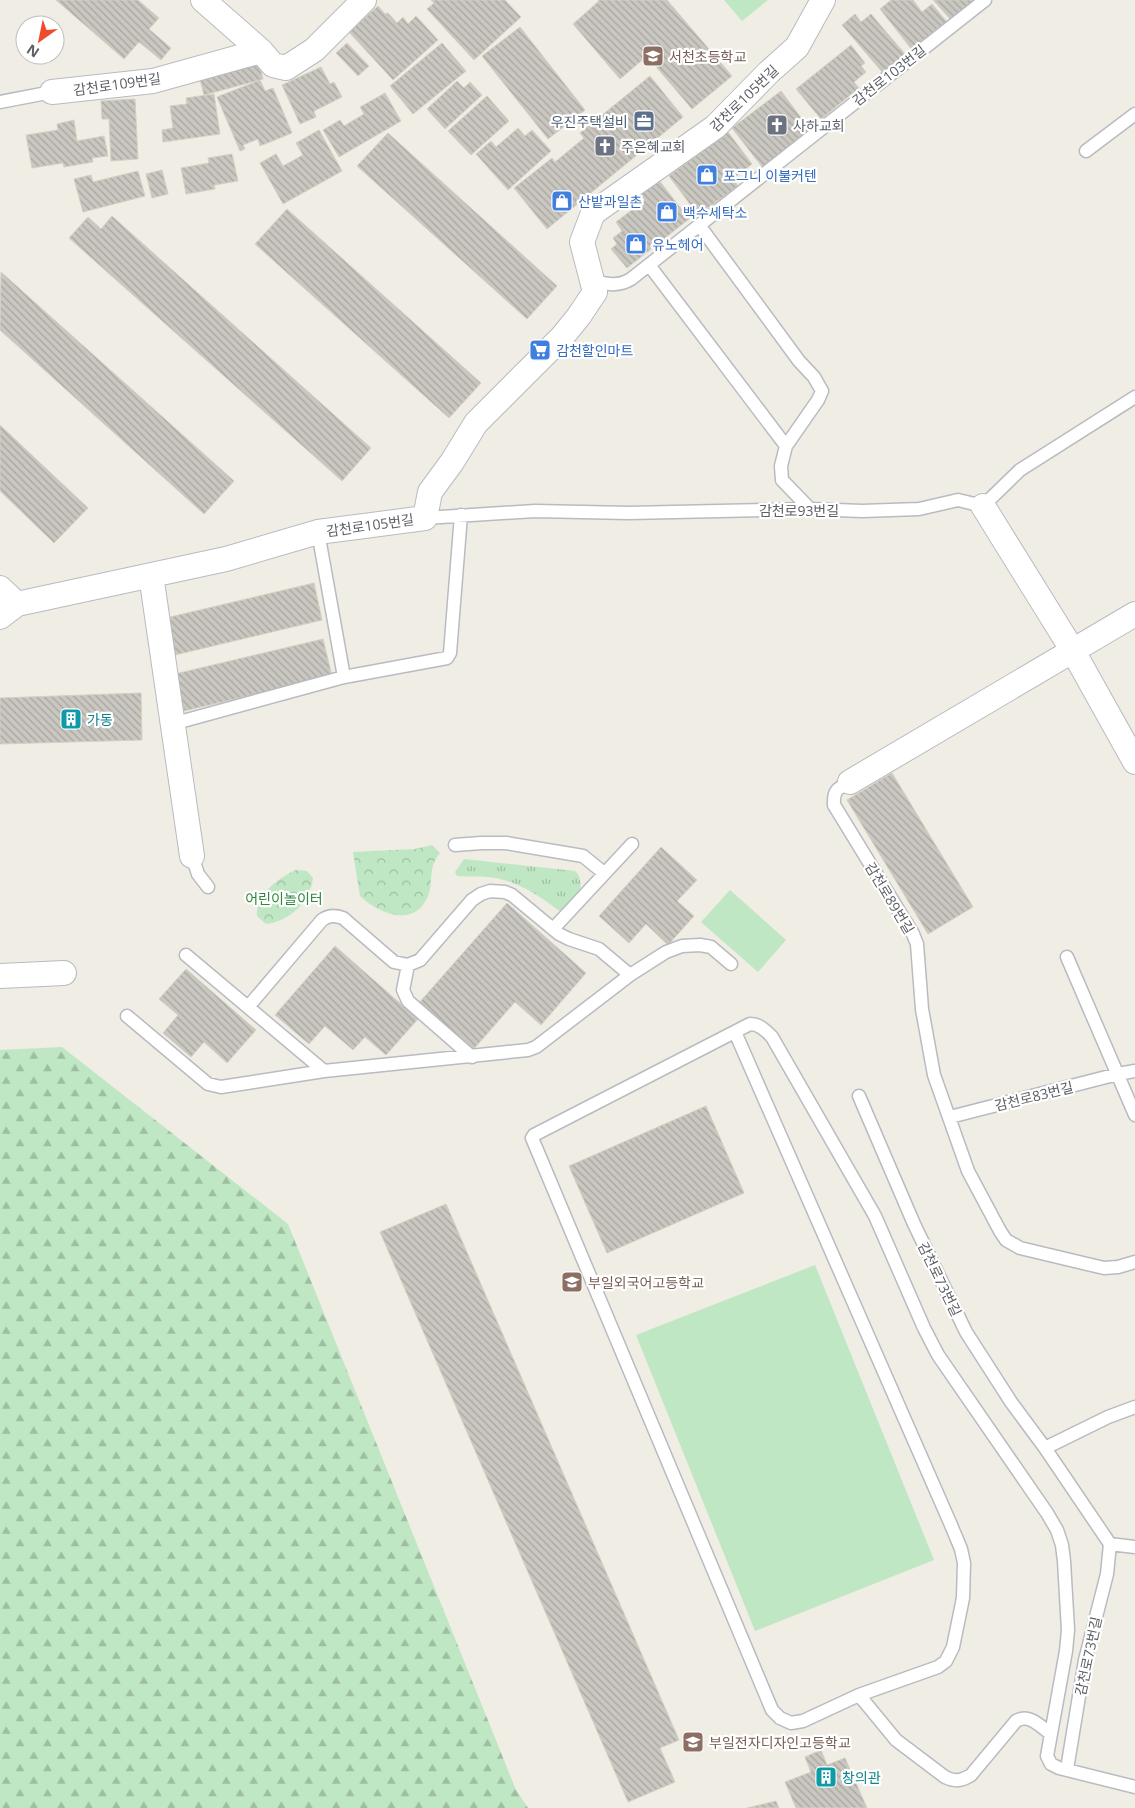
<svg xmlns="http://www.w3.org/2000/svg" width="1135" height="1808" font-family="'Open Sans','Noto Sans KR',sans-serif">
<style>
.grass{fill:url(#grass-tufts)}
.forest{fill:url(#forest-firs)}
.park{fill:url(#park-crowns)}
.pitch{fill:#bfe7c3}
.building{fill:url(#building-back-hatch);stroke:#d4d0c2}
.lines{fill:none;stroke-linecap:round;stroke-linejoin:round}
.lane-casing{stroke:#b9bbc0;stroke-width:15}
.street-casing{stroke:#b9bbc0;stroke-width:26}
.lane{stroke:#fff;stroke-width:12}
.street{stroke:#fff;stroke-width:24}
.labels{text-anchor:middle;dominant-baseline:central;stroke-width:4.5;stroke-linejoin:round;paint-order:stroke}
.education-label{font-size:14px;fill:#785e54;stroke:#fff;text-anchor:start}
.street-label{font-size:14px;fill:#5c5f65;stroke:#fff}
.service-label{font-size:14px;fill:#4e5e75;stroke:#fff;text-anchor:end}
.worship-label{font-size:14px;fill:#5b616d;stroke:#fff;text-anchor:start}
.shop-label{font-size:14px;fill:#366cbe;stroke:#fff;text-anchor:start}
.culture-label{font-size:14px;fill:#0d838f;stroke:#fff;text-anchor:start}
.park-label{font-size:14px;fill:#32863e;stroke:#fff}
</style>
<defs>
<pattern id="grass-tufts" width="24" height="20" patternUnits="userSpaceOnUse" patternTransform="scale(1.25)"><rect width="24" height="20" fill="#bfe7c3"/><path d="M3 7l-1-3M5 7V3M7 7l1-3M15 17l-1-3M17 17v-4M19 17l1-3" fill="none" stroke="#9ebea2"/></pattern>
<pattern id="forest-firs" width="22" height="20" patternUnits="userSpaceOnUse" patternTransform="scale(1.25)"><rect width="22" height="20" fill="#bfe7c3"/><path d="M5 1l3.5 6h-7zM16 11l3.5 6h-7z" fill="#9ebea2"/></pattern>
<pattern id="park-crowns" width="20" height="18" patternUnits="userSpaceOnUse" patternTransform="scale(1.25)"><rect width="20" height="18" fill="#bfe7c3"/><path d="M2 6a3 3 0 1 1 6 0M12 15a3 3 0 1 1 6 0" fill="none" stroke="#9ebea2"/></pattern>
<pattern id="building-back-hatch" width="6" height="6" patternUnits="userSpaceOnUse" patternTransform="scale(1.25)"><rect width="6" height="6" fill="#cac7c1"/><path d="M-1 5l2 2M0 0l6 6M5-1l2 2" fill="none" stroke="#a7a5a0"/></pattern>
</defs>
<rect width="100%" height="100%" fill="#efede4"/>
<path class="grass" d="M464 859 575 871C581 876 581 884 580 892L561 912C538 895 517 880 488 877 478 876 468 877 457 876L455 872Z"/>
<path class="forest" d="M62 1047 288 1224 516 1790 528 1808H0V1050Z"/>
<path class="park" d="M432 845 440 853C438 856 435 859 434 863 430 872 432 884 429 893 417 929 380 915 360 896L353 852 415 849Z
M296 870 307 871 313 878C310 902 290 921 266 924L257 916C255 894 279 878 296 870Z"/>
<path class="pitch" d="M724 0H768L742 21Z
M730 890 786 940 758 972 701 922Z
M815 1265 934 1560 755 1631 636 1335Z"/>
<path class="building" d="M56 0H138L159 18 149 29 171 48 161 60 139 42 124 59Z
M431 0H505L521 17 474 60 427 9 434 3Z
M598 0H667L732 76 692 109 647 56 620 79 573 24 599 1Z
M891 0H913L922 12 932 4 947 22 913 51 880 9Z
M933 0H975L952 21Z
M378 6 385 14 388 13 397 23 403 17 408 24 416 16 438 40 393 80 349 32Z
M855 14 861 22 871 14 905 54 883 73 842 25Z
M520 27 585 110 548 139 482 56Z
M347 43 369 66 358 76 336 53Z
M442 43 466 71 413 114 390 86Z
M851 45 865 63 861 66 866 72 854 82 859 88 821 119 796 89Z
M257 55 263 79 204 95 199 75Z
M321 67 330 84 334 82 342 97 314 111 316 117 300 124 282 85Z
M650 76 683 117 547 229 514 188 552 158 555 162 584 138 580 133Z
M260 80 265 91 273 88 292 133 260 146 258 139 243 145 245 149 240 151 217 97Z
M457 81 464 88 470 82 482 95 445 129 427 109Z
M781 91 811 131 763 168 732 128Z
M385 93 401 121 339 157 323 130 340 120 344 126 364 114 360 107Z
M214 94 220 134 163 142 162 130 173 128 170 106 187 104 186 98Z
M487 96 509 121 471 155 448 131Z
M135 99 138 159 111 161 109 119H102L101 101Z
M74 120 77 141 104 136 108 156 92 158 93 162 64 167 63 163 32 168 26 135 58 130 57 124Z
M518 128 525 136 532 130 551 151 508 190 476 154 491 141 496 147Z
M319 130 342 171 283 204 260 163 276 154 283 166 303 155 296 143Z
M728 132 752 164 733 179 738 186 698 215 669 176Z
M388 133 557 286 527 319 357 166Z
M232 154 238 181 214 185 215 189 186 194 181 168 209 163 208 158Z
M162 170 168 194 152 198 146 174Z
M138 171 145 196 83 212 74 179 91 175 93 182Z
M658 179 689 219 627 268 611 249 617 244 613 238 622 231 616 222 645 200 640 193Z
M287 209 481 383 449 418 255 244Z
M112 216 371 448 342 481 69 238 88 217 101 229Z
M1 272 234 481 204 514 0 330Z
M0 425 88 508 54 543 0 491Z
M314 583 322 620 175 655 166 618Z
M323 639 332 676 184 711 175 674Z
M141 693 142 740 0 744V698Z
M892 773 973 907 928 934 847 800Z
M661 847 697 880 677 901 694 916 668 945 646 924 629 943 599 916Z
M507 903 586 973 541 1025 515 1002 472 1051 418 1004Z
M335 946 418 1019 386 1055 365 1037 353 1050 325 1026 309 1044 275 1015Z
M186 969 256 1030 227 1063 204 1042 191 1057 163 1033 178 1015 159 999Z
M706 1106 744 1193 607 1253 569 1166Z
M446 1204 679 1740 660 1748 675 1782 628 1802 380 1232Z
M821 1750 827 1765 845 1758 867 1808H796L785 1782 811 1772 805 1757Z
M776 1801 779 1808H747Z"/>
<g class="lines">
<g class="lane-casing">
<path id="lane" d="M0 102 52 92
M1086 151 1135 114
M699 225 799 361 814 377 822 391 818 400 786 446
M649 265 786 446 781 466 782 480 810 509
M592 281C607 284 618 287 631 279L985 0
M425 518 535 511 629 513 810 509 862 511 919 509 958 500 983 506 1020 470 1135 397
M318 532 344 677
M172 724 344 677 447 658 450 653 461 515
M850 782C838 788 833 790 834 805L913 934 917 944 922 1009 934 1075 968 1171 1000 1231 1006 1240 1020 1248 1104 1268 1118 1267 1135 1262
M455 845 481 843H506L583 856 604 873
M192 856 198 874 208 887
M553 929 632 844
M1067 957 1135 1115
M408 965 403 990 408 1001 472 1057
M248 1007 322 920C329 915 335 915 343 918L394 962 408 965 420 960 472 900 481 894 490 891 505 892 512 895 559 934 569 939 599 949 630 975
M127 1016 202 1079 208 1084 221 1087 324 1071 186 955
M735 1032 951 1525 961 1549 964 1563 963 1598 953 1647 946 1661 938 1667 859 1695 803 1721 791 1723 780 1718 772 1710 532 1138 534 1135 750 1024C760 1024 766 1031 772 1037L875 1216 924 1328 938 1355 1047 1513 1057 1530 1062 1545 1064 1561 1068 1630 1066 1651 1047 1756 1051 1764 1059 1768 1135 1787
M324 1071 528 1050 536 1047 630 975 666 952 682 946 700 945 711 947 731 964
M859 1096 914 1224 966 1332 1011 1402 1045 1448 1110 1544 1135 1547
M950 1117 1118 1074 1135 1071
M1045 1448 1108 1417 1135 1407
M859 1695 896 1740 945 1777C956 1782 961 1781 971 1775L1016 1721C1029 1713 1040 1726 1051 1734
M1067 1769 1085 1660 1107 1574 1110 1544"/>
</g>
<g class="street-casing">
<path id="street" d="M203 0 261 51 273 65 286 68 314 50 364 0
M52 92 153 81 261 51
M983 506 1073 651 1135 762
M151 575 192 856
M0 588 17 604
M0 617 17 604 226 559 318 532 425 518 430 492 452 462 476 423 562 337 579 316 595 292 582 242 593 213 715 127 769 72 797 47 823 0
M850 782 1135 614
M0 976 64 973"/>
</g>
<use href="#lane" class="lane"/>
<use href="#street" class="street"/>
</g>
<defs>
<g id="school-square" transform="scale(1.125)"><rect x="-9" y="-9" width="18" height="18" rx="4" fill="#8d6e63" stroke="#fff"/><path d="M0-5L7-2L0 1L-7-2ZM-4 1L0 2.5L4 1V4Q0 6-4 4Z" fill="#fff"/></g>
<g id="office-square" transform="scale(1.125)"><rect x="-9" y="-9" width="18" height="18" rx="4" fill="#5c6f8a" stroke="#fff"/><path d="M-6-3h4V-5.5h4V-3h4V5H-6ZM-1-4.5V-3h2v-1.5ZM-6 0V1H6V0Z" fill="#fff"/></g>
<g id="church-square" transform="scale(1.125)"><rect x="-9" y="-9" width="18" height="18" rx="4" fill="#6b7280" stroke="#fff"/><path d="M-1.2-6h2.4v3.5h3.3v2.4h-3.3V6h-2.4V-.1h-3.3v-2.4h3.3Z" fill="#fff"/></g>
<g id="shop-square" transform="scale(1.125)"><rect x="-9" y="-9" width="18" height="18" rx="4" fill="#3f7fe0" stroke="#fff"/><path d="M-5-2.5h2.3a2.7 3.5 0 0 1 5.4 0H5L5.5 6h-11ZM-1.5-2.5h3a1.5 2.3 0 0 0-3 0Z" fill="#fff"/></g>
<g id="supermarket-square" transform="scale(1.125)"><rect x="-9" y="-9" width="18" height="18" rx="4" fill="#3f7fe0" stroke="#fff"/><path d="M-6-5.5h2.5l.6 2H6L4.5 2H-2.5L-4.4-4H-6ZM-1.5 3.2a1.3 1.3 0 1 0 .1 0ZM3 3.2a1.3 1.3 0 1 0 .1 0Z" fill="#fff"/></g>
<g id="building-square" transform="scale(1.125)"><rect x="-9" y="-9" width="18" height="18" rx="4" fill="#0f9aa8" stroke="#fff"/><path d="M-4-6H4V6H1V3H-1V6H-4ZM-2.5-4.3h1.7v1.8h-1.7ZM.8-4.3h1.7v1.8H.8ZM-2.5-1h1.7V.8h-1.7ZM.8-1h1.7V.8H.8Z" fill="#fff"/></g>
</defs>
<g fill-rule="evenodd">
<use href="#school-square" x="653" y="56"/>
<use href="#office-square" x="644" y="121"/>
<use href="#church-square" x="777" y="125"/>
<use href="#church-square" x="605" y="146"/>
<use href="#shop-square" x="707" y="175"/>
<use href="#shop-square" x="562" y="201"/>
<use href="#shop-square" x="667" y="212"/>
<use href="#shop-square" x="636" y="244"/>
<use href="#supermarket-square" x="540" y="350"/>
<use href="#building-square" x="71" y="719"/>
<use href="#school-square" x="572" y="1282"/>
<use href="#school-square" x="693" y="1742"/>
<use href="#building-square" x="826" y="1777"/>
</g>
<g class="labels">
<g class="education-label">
<text x="669" y="56">서천초등학교</text>
<text x="588" y="1282">부일외국어고등학교</text>
<text x="709" y="1742">부일전자디자인고등학교</text>
</g>
<g class="street-label">
<text transform="translate(889 75) rotate(-38)">감천로103번길</text>
<text transform="translate(117 84) rotate(-8)">감천로109번길</text>
<text transform="translate(744 98) rotate(-44)">감천로105번길</text>
<text x="799" y="510">감천로93번길</text>
<text transform="translate(370 525) rotate(-8)">감천로105번길</text>
<text transform="translate(890 898) rotate(59)">감천로89번길</text>
<text transform="translate(1034 1096) rotate(-14)">감천로83번길</text>
<text transform="translate(940 1279) rotate(64)">감천로73번길</text>
<text transform="translate(1088 1656) rotate(-78)">감천로73번길</text>
</g>
<g class="service-label">
<text x="628" y="121">우진주택설비</text>
</g>
<g class="worship-label">
<text x="793" y="125">사하교회</text>
<text x="621" y="146">주은혜교회</text>
</g>
<g class="shop-label">
<text x="723" y="175">포그니 이불커텐</text>
<text x="578" y="201">산밭과일촌</text>
<text x="683" y="212">백수세탁소</text>
<text x="652" y="244">유노헤어</text>
<text x="556" y="350">감천할인마트</text>
</g>
<g class="culture-label">
<text x="87" y="719">가동</text>
<text x="842" y="1777">창의관</text>
</g>
<g class="park-label">
<text x="284" y="898">어린이놀이터</text>
</g>
</g>
<g transform="translate(40 40) rotate(213)"><circle r="24" fill="#ffffff" stroke="#bebfc1"/>
<path d="M0-4L9 19L0 12L-9 19Z" fill="#ef4b2a"/>
<text y="-8" font-size="14" font-weight="bold" text-anchor="middle" fill="#5c5f65">N</text>
</g>
</svg>
